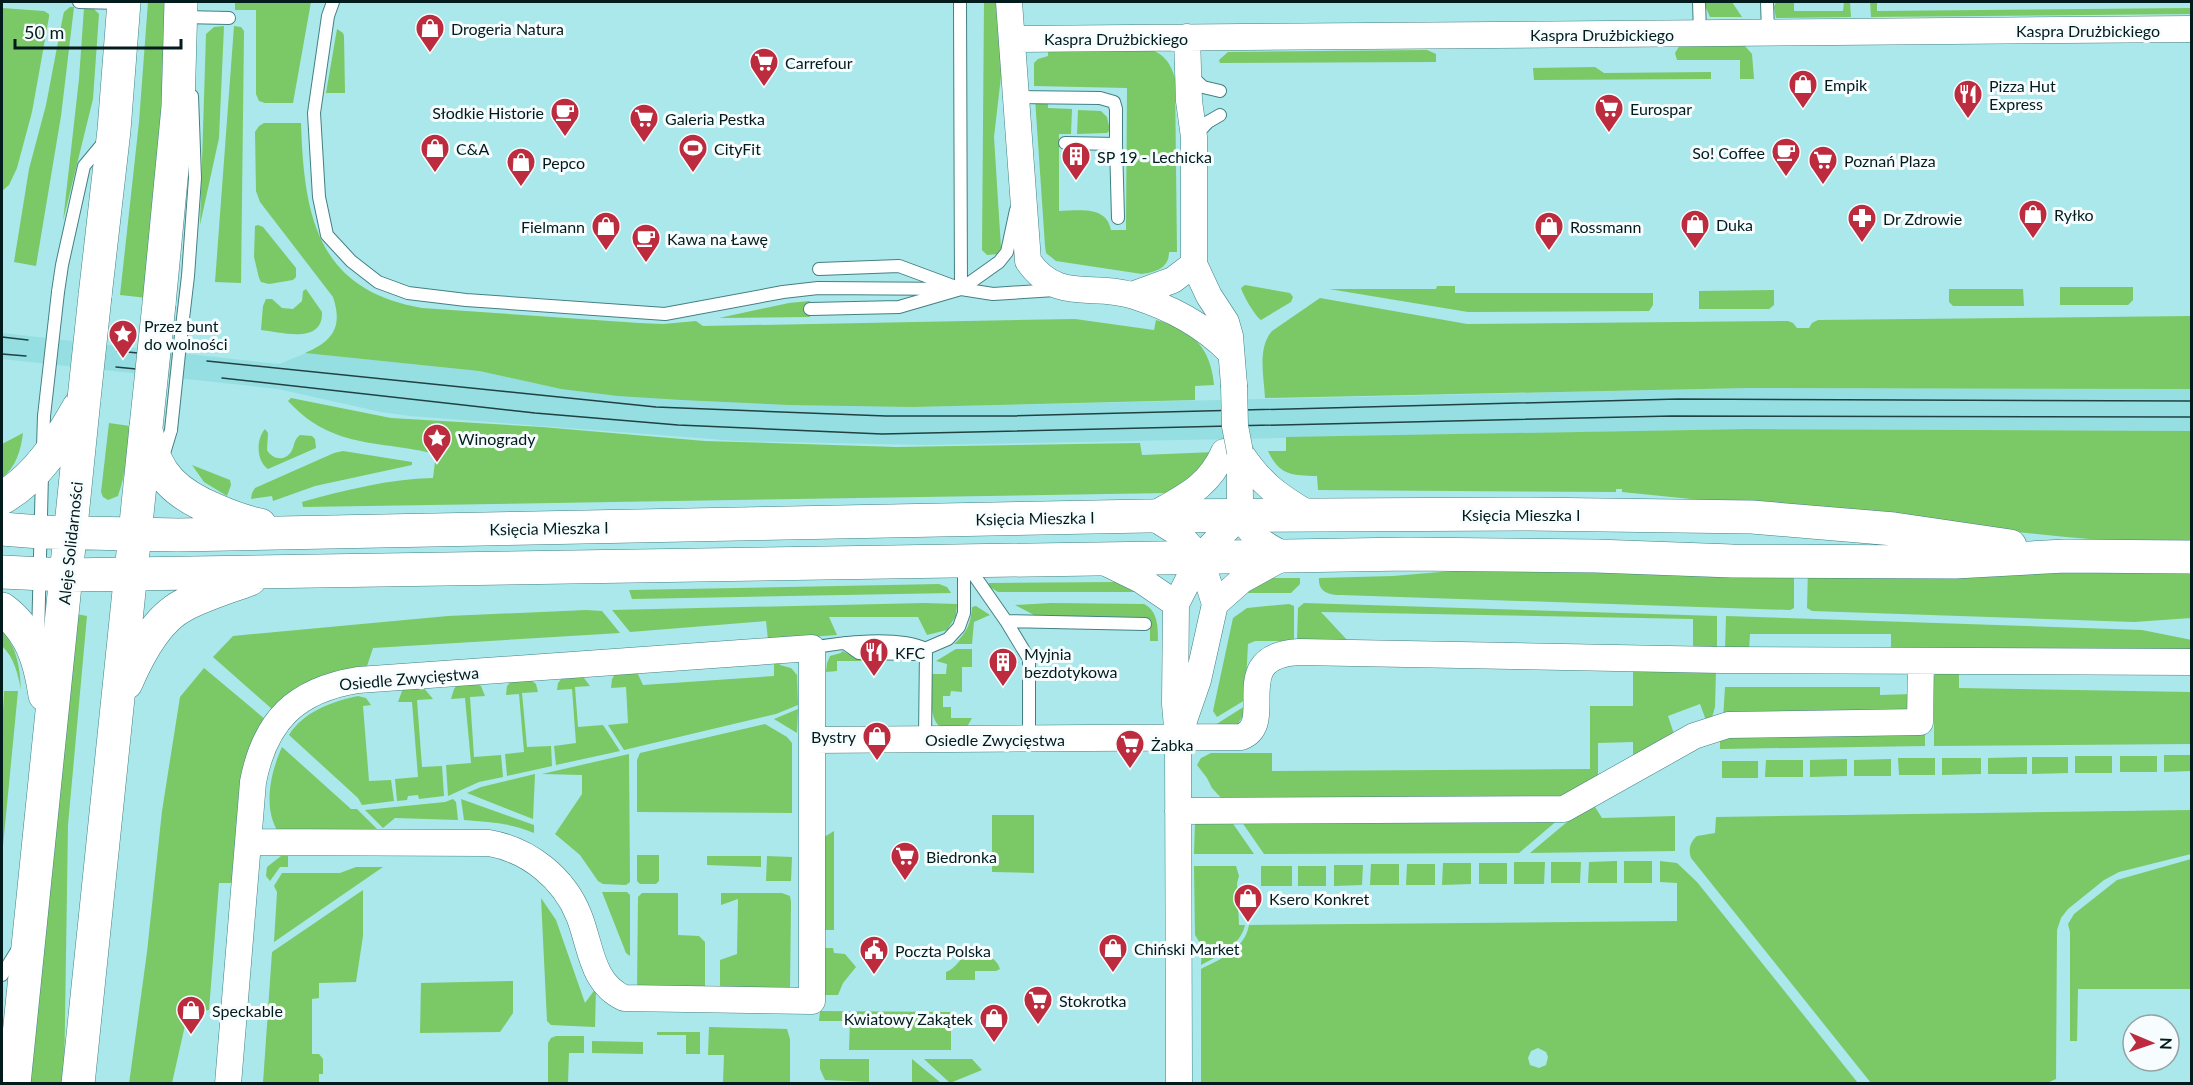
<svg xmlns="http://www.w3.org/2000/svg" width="2193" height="1085" font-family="Lato,sans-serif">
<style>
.built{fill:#95dfe2}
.green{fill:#7bc866;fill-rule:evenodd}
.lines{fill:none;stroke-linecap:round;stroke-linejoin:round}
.lane-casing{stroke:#448083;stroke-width:14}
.street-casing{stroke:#448083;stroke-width:27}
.secondary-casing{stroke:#448083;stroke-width:34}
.lane{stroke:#fff;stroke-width:12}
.street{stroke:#fff;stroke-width:26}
.secondary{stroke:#fff;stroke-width:33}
.tram{stroke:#214142;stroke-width:1.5}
.lane-bridge-casing{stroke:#448083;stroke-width:14;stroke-linecap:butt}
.street-bridge-casing{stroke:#448083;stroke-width:27;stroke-linecap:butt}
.secondary-bridge-casing{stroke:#448083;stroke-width:34;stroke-linecap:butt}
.lane-bridge{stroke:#fff;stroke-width:12}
.street-bridge{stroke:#fff;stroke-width:26}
.secondary-bridge{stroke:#fff;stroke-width:33}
.labels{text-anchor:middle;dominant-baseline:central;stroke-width:6;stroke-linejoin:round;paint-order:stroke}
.poi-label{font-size:16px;fill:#021b1c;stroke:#f7fdfe;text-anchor:start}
.street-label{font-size:16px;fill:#021b1c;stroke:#f7fdfe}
</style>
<rect width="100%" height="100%" fill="#aae8eb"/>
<path class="built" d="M2 333 279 364 306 353 479 371 561 389 913 407 1748 388 2191 389 2192 431 1749 429 924 445 738 441 410 416 381 412 278 389 2 359Z"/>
<path class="green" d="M148 2H172L148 298 120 295 139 122Z
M235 2H311L293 103H265L259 101 256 94V10H235Z
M984 2H998L1002 68 994 137 1001 248 998 254 987 255 982 250Z
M1706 2H1732L1742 17H1710L1706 8Z
M1776 2H1794V11H1843L1844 2H1850L1851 17 1776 18 1774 7Z
M1870 2H1877V11L2191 8 2192 14 1871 17Z
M70 7H74L61 116 36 266 14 262 29 169 46 105 63 16 64 12Z
M2 8 44 11 49 14V17L32 112 17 168 9 185 2 191Z
M84 8H93L99 14 93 99 63 221 79 79Z
M224 26 219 138 200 225 206 34 214 27Z
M234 26 241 27 244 31 241 283 215 282Z
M337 29 343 33 344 36 345 93H326Z
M1680 45H1744L1752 54 1754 79H1740V60H1677L1675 53Z
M1145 48C1162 52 1170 61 1175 78L1177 252H1169C1169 268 1156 272 1142 274L1056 261 1046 253 1045 246 1035 98 1048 101V108L1072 109 1071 134H1059V211C1079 211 1106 205 1111 230H1126L1127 88 1034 86V63L1038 59 1048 56V49Z
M1427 50 1436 54V62L1220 63 1219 60 1228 52Z
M1595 67 1604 73 1711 72V79L1534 80 1533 68Z
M1078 110 1101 111 1107 117 1110 130 1107 133 1077 134Z
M264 123H301C304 216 317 290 422 308L639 323 663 324 696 321 703 326 1075 319 1154 330 1156 320C1192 329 1211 348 1214 385L1195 386V400L913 407 789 405 682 400 618 396 561 389 479 371 305 353C333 341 343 327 333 297L260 202 256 191 255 132 259 126Z
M258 225 263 227 296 268V277L293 280 269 284 261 282 259 278 254 257 255 226Z
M1245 285 1290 293 1293 297 1291 302 1261 320C1255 316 1243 295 1241 288Z
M1437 286H1455V293H1653V305L1649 311 1468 312 1329 289H1436Z
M2060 287H2133V300L2128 305H2060Z
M306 289 322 312C323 345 281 332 261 330L263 306 266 299H272L282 308 293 309 302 301 303 291Z
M1949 289H2023L2024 306H1953L1949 302Z
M1774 290V305L1769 309H1699V291Z
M1320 298 1467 324 1788 321 1793 323 1797 328H1809L1812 323 1818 320 2191 316V389L1748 388 1265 398C1264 377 1257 348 1272 331Z
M810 301V317L719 318 789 303Z
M291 398 391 418 542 427 705 441 896 447 1140 443 1142 455 1215 452 1208 470 1167 493 303 507 302 502C345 490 389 479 433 478L436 454C378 440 332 449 288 401Z
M109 423 130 426C128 450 126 473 118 496L108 500 103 497 101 492Z
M265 429 268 433 267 450C272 459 284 462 291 452 295 446 293 440 300 435L312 436 315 439 316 448 268 469C256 461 256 439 265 429Z
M1749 429 2191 431V546L2161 545 2066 537 1622 492V489H1616V492L1318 490 1317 476C1292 475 1280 476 1268 451H1286V437Z
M23 433C21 450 16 467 2 478V444Z
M343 451 412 462V465L315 486 273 501 272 496 251 499 252 493 255 488 334 453Z
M192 465 230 480 231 485 227 496 204 482Z
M1488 568 1794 569V608L1790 610 1341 595C1329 595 1318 592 1319 578L1393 576Z
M1808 568 2191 571V618L2134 622 1812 611 1807 608Z
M1266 578H1300V584L1291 593H1238Z
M1118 582 1147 592H998L988 586 989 583Z
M939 584 947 587 951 593 632 599 629 590Z
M925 603 957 604 956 616 947 630 927 635 918 617H829L837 635 768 640 766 621 630 632 612 610Z
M1051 603 1144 604C1158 611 1158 627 1158 641H1150V624L1146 617 1036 616 1015 605Z
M1304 603 1717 616V650L1693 649V619L1321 612 1349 642 1297 641 1298 608Z
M1289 604 1294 606V641H1255L1248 644 1245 700 1217 717 1213 711 1233 618 1247 608Z
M976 606 990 615 974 622 972 644H954C967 633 971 623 972 607Z
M586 610 602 611 620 633 373 648 366 669 272 709 213 657 233 636 448 616Z
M77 614 87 616 68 825 64 1083 29 1084Z
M1726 616 2142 630 2192 640 2191 651 1891 649V634H1750L1749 651 1725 650Z
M2 630C17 648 20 667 21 690 18 674 14 657 2 646Z
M956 649H972V667H962V692L951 691 950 696H943V707H951V718H972L967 727C960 727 950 729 943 727 927 724 932 686 931 674H946L947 664 936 661Z
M842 651 855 657 864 658V661H837V671L826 672 827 663 830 656 841 653Z
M774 660H779L780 665 791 668 797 675 798 705 776 714 624 750 608 725 628 723 626 687 611 688 612 679 616 673 637 672 643 685 774 676Z
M204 668 266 720 235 883H219L209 1010 188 1012 172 1083 129 1084 147 952 162 811 180 697Z
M1633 669 1716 670 1715 707 1711 721 1707 723 1700 704 1668 716 1675 737 1633 763V742L1598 743V784L1563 799 1223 800 1212 788 1207 778 1197 765 1201 758 1211 753H1272V771L1590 769V706H1633Z
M1959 670V688L2191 692V744L1934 746V676L1936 673Z
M581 674 590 686 575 687 578 727 603 725 620 751 556 765 554 746 576 743 572 689 557 690 558 683 563 677Z
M528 678 536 684 538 692 522 693 527 747 551 746 552 766 507 776 505 754 524 752 519 694 506 695 507 686 513 679Z
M476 682 481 686 485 696 470 697 474 757 501 755 503 777 479 782 448 796 446 765 471 763 465 698 451 699 454 689 459 683Z
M406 687H423L433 699 417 700 422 767 442 766 444 796 419 799 418 795 408 796 407 800 397 801 395 779 418 777 412 702H398L402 691Z
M1725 687H1880V695L1913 694 1910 705 1905 710 1723 719Z
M4 691H18L2 856V733Z
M358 696 366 698 371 705 363 706 369 781 391 780 394 801 362 805 358 798 289 735C303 712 333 701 358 696Z
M1245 706V713L1237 725H1215Z
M798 709 797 733 774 719Z
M765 724 787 737 792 743V813L637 812V760L640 753Z
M1925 728V746L1720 749V735Z
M282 747 351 809H357L379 831 277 830C263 806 271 771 282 747Z
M629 754 630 882 626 885 603 884 598 881 580 855 555 834 582 794V775L542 774Z
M2164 755H2191V771L2164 772Z
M2075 756H2112V773H2075Z
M2120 756H2157V772H2120Z
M2027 757V774H1988V758Z
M2032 757H2068V773L2032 774Z
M1898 758H1935V775H1899Z
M1942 758H1981V774L1942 775Z
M1847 759V776L1810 777V760Z
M1891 759V776H1854V760Z
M1766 760H1803V777H1765Z
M1722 761H1758V778H1722Z
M535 774 533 819 467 793 481 787Z
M453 799 456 802 458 820 395 818 383 828 365 810 445 802Z
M461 799 534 825V833C511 823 489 822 464 820Z
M1595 807 1602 818 1675 816V851L1530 853 1573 817Z
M2191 810V854L2119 872 2104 880 2068 909 2061 918 2057 930 2056 1079 2047 1083H1871L1691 858C1688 850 1690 842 1697 836L1715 833 1716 817Z
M1566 813 1519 853 1264 854 1237 815Z
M992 815H1034V873L992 872Z
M1227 815 1254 854H1194L1195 821Z
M834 831V930H819L824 837Z
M637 855H659V881L656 884H640L637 881Z
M281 856H288V867H280L270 881 266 876 267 867Z
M707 856H761V867L707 865Z
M767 856 792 857 791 881H766Z
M2191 859V989H2078L2077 1041H2070V932L2068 924 2074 914 2117 880Z
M1617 861V883H1588L1589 862Z
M1624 861H1652V883H1624Z
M1660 861 1677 863 1697 882 1858 1083H1201V969C1221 959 1245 949 1249 925L1677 921V883L1660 882ZM1538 1048 1546 1052 1548 1057 1546 1065 1539 1068 1530 1065 1528 1058 1531 1051Z
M1514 862H1545L1544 884H1514Z
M1551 862H1581L1580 883H1551Z
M1443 863H1471V884L1442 885Z
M1479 863H1507V884H1479Z
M1371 864H1399V885H1370Z
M1407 864H1435V885H1406Z
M1334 865H1363L1362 885 1334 886Z
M1194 866H1236L1239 876 1237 883 1239 925H1245C1241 945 1218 956 1201 965L1202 946 1195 935Z
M1261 866H1292V886H1261Z
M1298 866H1326V886H1298Z
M356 867H383L274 942 277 892 274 886 282 873H340Z
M363 890V936L356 982 319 983V998L312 999V1054H319L323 1059V1074H319V1082L322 1083H263L272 952Z
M602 892H627L630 895V956L626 953Z
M642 893H678V935L699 936 705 942V988L637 992 638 897Z
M721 893H782L790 896 791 902 790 991H720V960L737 954 738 899 721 905Z
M541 898 556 920 585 1003 596 988 595 1027 551 1025 547 1021Z
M820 948H833L834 953 845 954 856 967 843 983 838 995H819Z
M969 953C982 952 996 956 1000 969L996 971H975V980H946V972C956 969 960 957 969 953Z
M513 981V1013L500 1032 420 1033 421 983Z
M820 1011 951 1012V1050H849L850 1021H819Z
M709 1027 787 1029 790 1039V1083H723L724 1055H708Z
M657 1032H700V1054H686V1035H657Z
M556 1036H584V1053H569L568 1083H548V1043L551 1038Z
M592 1041 643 1042V1054L592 1053Z
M820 1059H869V1082L825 1080 820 1069Z
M912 1059 941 1083H912Z
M924 1059H972L982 1070 950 1083Z"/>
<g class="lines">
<g class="lane-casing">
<path id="lane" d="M79 2 122 3
M333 2 328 16 314 113 319 197 327 235 351 261 378 282 408 293 466 300 665 314 783 292 818 288 961 289 960 2
M1699 2 1700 33
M1767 2 1768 32
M182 17 229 18
M1190 75 1203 87 1220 91
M1015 97 1100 98 1114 102 1116 109V144L1065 143
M1195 136 1208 122 1220 115
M1116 144 1118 218
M819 269 899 266 961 289 993 294 1055 290
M58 292 62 265 84 166 104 142
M810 309 899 307 961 289 999 262 1007 252 1016 210
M180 344 188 276 195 178 192 96
M43 447 44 416
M162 460 171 430
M967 565 1006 621 1029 659V739
M1006 621 1145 624
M38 639 42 474
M845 643 859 653 913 654 948 639 959 627 964 613V562
M812 648C841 642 899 636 926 649
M925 739 926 649
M2 975 18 949"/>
</g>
<g class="street-casing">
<path id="street" d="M1009 2 1028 261C1058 304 1093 282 1134 296 1171 308 1202 324 1230 352
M1187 37 1189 101 1194 137V264L1209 296 1226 322 1230 336 1234 385
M1012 39 2192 29
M1132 295 1173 280 1194 264
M1240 452C1241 466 1238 506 1242 515 1249 537 1268 547 1287 556
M1240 452C1260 483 1278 496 1309 514
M1100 560 1141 580 1176 604
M1215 604 1200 557 1178 533 1151 516C1184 497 1208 488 1224 452
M1215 604 1242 580 1286 556
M1181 729 1198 680 1215 604
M813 740 1241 737C1279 723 1225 656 1299 652L1721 660 2192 662
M1178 811 1564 809 1694 736 1728 725 1920 722 1921 661
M228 1084 253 782C265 720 296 690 358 680L812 648V1001L624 998C591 983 591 946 579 916 564 878 529 850 489 843L249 842
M1179 1084 1178 738 1175 704 1176 604 1200 557 1241 515"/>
</g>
<g class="secondary-casing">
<path id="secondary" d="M95 296 114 130 124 2
M159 304 178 107 181 2
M147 434C156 476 177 494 215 510 231 517 244 522 260 525
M2 498C38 477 59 442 79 407
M2 529 40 532 178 535 1147 516 1529 514 1752 517 1894 529 2010 546
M2 572 66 575 1408 554 1596 556 1732 561 1955 562 2065 556 2192 557
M2 609C31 630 40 661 45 695
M126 683C138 655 156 619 184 605 205 594 229 587 250 579
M14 1084 84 399
M78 1084 146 427"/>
</g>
<use href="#lane" class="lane"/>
<use href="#street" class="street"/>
<use href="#secondary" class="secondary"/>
<path class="tram" d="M2 337 28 340
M117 351 138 353
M2 354 26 356
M207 361 656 407 886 416H1011L1678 399 2192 401
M116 367 136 369
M222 378 535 413 678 425 882 434 1672 416 2192 417"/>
<g class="lane-bridge-casing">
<path id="lane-bridge" d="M44 416 58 292
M171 430 180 344"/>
</g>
<g class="street-bridge-casing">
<path id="street-bridge" d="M1234 385 1235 426 1240 452"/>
</g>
<g class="secondary-bridge-casing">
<path id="secondary-bridge" d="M84 399 95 296
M146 427 159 304"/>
</g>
<use href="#lane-bridge" class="lane-bridge"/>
<use href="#street-bridge" class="street-bridge"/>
<use href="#secondary-bridge" class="secondary-bridge"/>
</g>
<defs>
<g id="shop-pin" transform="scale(1.5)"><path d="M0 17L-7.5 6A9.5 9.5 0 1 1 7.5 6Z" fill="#bc2b3e" stroke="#f7fdfe"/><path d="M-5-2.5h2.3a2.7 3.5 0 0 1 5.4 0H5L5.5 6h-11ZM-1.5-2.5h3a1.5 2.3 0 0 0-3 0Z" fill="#fff"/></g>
<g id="supermarket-pin" transform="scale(1.5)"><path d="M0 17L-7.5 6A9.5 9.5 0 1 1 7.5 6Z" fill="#bc2b3e" stroke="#f7fdfe"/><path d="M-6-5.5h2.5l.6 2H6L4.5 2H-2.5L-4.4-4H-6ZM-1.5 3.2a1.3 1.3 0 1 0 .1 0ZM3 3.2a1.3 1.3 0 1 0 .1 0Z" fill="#fff"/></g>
<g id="restaurant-pin" transform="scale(1.5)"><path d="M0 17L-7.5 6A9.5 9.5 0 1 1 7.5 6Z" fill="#bc2b3e" stroke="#f7fdfe"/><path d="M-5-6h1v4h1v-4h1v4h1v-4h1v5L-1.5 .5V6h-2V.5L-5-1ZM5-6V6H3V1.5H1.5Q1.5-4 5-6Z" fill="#fff"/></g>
<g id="cafe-pin" transform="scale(1.5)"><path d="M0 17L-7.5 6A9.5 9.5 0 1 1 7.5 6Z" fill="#bc2b3e" stroke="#f7fdfe"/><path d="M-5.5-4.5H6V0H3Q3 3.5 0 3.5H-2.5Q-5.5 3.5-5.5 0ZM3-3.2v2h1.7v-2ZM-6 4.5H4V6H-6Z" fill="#fff"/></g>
<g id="stadium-pin" transform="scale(1.5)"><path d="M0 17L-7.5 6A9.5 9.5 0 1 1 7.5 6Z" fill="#bc2b3e" stroke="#f7fdfe"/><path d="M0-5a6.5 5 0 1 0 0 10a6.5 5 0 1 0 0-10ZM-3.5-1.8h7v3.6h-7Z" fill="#fff"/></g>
<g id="building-pin" transform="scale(1.5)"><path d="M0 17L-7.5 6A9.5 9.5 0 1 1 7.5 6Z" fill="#bc2b3e" stroke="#f7fdfe"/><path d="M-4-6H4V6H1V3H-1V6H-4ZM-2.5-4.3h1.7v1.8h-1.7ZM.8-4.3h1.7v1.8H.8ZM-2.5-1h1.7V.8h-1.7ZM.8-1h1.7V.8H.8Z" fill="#fff"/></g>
<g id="pharmacy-pin" transform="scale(1.5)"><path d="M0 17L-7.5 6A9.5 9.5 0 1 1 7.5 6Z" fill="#bc2b3e" stroke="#f7fdfe"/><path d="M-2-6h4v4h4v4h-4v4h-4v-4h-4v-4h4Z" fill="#fff"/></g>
<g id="sight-pin" transform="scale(1.5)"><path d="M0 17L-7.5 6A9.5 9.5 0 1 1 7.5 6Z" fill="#bc2b3e" stroke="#f7fdfe"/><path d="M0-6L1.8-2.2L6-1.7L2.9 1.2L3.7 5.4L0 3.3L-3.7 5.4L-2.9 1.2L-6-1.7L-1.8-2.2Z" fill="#fff"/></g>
<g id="civic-pin" transform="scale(1.5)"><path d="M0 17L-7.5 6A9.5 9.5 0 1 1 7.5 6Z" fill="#bc2b3e" stroke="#f7fdfe"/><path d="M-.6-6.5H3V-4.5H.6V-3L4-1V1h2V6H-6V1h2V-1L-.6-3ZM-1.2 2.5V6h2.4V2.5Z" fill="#fff"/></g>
</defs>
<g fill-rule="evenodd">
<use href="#shop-pin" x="430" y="28"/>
<use href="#supermarket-pin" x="764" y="62"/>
<use href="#shop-pin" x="1803" y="84"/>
<use href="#restaurant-pin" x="1968" y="94"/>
<use href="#supermarket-pin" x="1609" y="108"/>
<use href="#cafe-pin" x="565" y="112"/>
<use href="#supermarket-pin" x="644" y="118"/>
<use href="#shop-pin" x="435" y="148"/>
<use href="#stadium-pin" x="693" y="148"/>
<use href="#cafe-pin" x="1786" y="152"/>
<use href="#building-pin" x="1076" y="156"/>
<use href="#supermarket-pin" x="1823" y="160"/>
<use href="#shop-pin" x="521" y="162"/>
<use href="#shop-pin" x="2033" y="214"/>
<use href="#pharmacy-pin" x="1862" y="218"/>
<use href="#shop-pin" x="1695" y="224"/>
<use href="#shop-pin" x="606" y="226"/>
<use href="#shop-pin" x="1549" y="226"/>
<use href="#cafe-pin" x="646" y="238"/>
<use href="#sight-pin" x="123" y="334"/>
<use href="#sight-pin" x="437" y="438"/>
<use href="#restaurant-pin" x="874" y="652"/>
<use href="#building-pin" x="1003" y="662"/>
<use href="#shop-pin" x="877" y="736"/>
<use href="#supermarket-pin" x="1130" y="744"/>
<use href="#supermarket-pin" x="905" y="856"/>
<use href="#shop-pin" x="1248" y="898"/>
<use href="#shop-pin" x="1113" y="948"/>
<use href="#civic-pin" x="874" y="950"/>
<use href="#supermarket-pin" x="1038" y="1000"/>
<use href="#shop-pin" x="191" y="1010"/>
<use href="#shop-pin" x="994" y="1018"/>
</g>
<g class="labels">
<g class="poi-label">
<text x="451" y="28">Drogeria Natura</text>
<text x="785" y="62">Carrefour</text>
<text x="1824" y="84">Empik</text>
<text x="1989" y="85">Pizza Hut<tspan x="1989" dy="18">Express</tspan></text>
<text x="1630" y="108">Eurospar</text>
<text x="544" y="112" text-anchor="end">Słodkie Historie</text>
<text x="665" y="118">Galeria Pestka</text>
<text x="456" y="148">C&amp;A</text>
<text x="714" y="148">CityFit</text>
<text x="1765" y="152" text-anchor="end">So! Coffee</text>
<text x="1097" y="156">SP 19 - Lechicka</text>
<text x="1844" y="160">Poznań Plaza</text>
<text x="542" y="162">Pepco</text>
<text x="2054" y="214">Ryłko</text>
<text x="1883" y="218">Dr Zdrowie</text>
<text x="1716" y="224">Duka</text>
<text x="585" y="226" text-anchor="end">Fielmann</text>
<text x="1570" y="226">Rossmann</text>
<text x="667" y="238">Kawa na Ławę</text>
<text x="144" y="325">Przez bunt<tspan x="144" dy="18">do wolności</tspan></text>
<text x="458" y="438">Winogrady</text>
<text x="895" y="652">KFC</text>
<text x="1024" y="653">Myjnia<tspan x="1024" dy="18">bezdotykowa</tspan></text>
<text x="856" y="736" text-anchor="end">Bystry</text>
<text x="1151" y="744">Żabka</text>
<text x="926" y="856">Biedronka</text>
<text x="1269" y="898">Ksero Konkret</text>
<text x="1134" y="948">Chiński Market</text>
<text x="895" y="950">Poczta Polska</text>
<text x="1059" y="1000">Stokrotka</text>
<text x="212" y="1010">Speckable</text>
<text x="973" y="1018" text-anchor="end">Kwiatowy Zakątek</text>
</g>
<g class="street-label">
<text x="2088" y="30">Kaspra Drużbickiego</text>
<text x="1602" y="34">Kaspra Drużbickiego</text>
<text x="1116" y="38">Kaspra Drużbickiego</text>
<text x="1521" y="514">Księcia Mieszka I</text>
<text transform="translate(1035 518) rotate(-1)">Księcia Mieszka I</text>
<text transform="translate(549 528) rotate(-1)">Księcia Mieszka I</text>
<text transform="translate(70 543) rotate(-84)">Aleje Solidarności</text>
<text transform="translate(409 678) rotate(-5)">Osiedle Zwycięstwa</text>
<text x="995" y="739">Osiedle Zwycięstwa</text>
</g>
</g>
<rect width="2193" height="1085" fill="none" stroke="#021b1c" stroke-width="6"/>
<g transform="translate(2151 1043) rotate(92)"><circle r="28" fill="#f7fdfe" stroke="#95a3a4" stroke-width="1.5"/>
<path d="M0-4.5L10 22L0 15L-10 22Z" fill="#bc2b3e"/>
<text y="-9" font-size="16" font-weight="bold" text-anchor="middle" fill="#021b1c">N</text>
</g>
<path d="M15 39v9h166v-9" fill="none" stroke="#021b1c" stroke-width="3"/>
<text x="24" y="39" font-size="18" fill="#021b1c" stroke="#f7fdfe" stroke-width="4.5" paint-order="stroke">50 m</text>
</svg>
